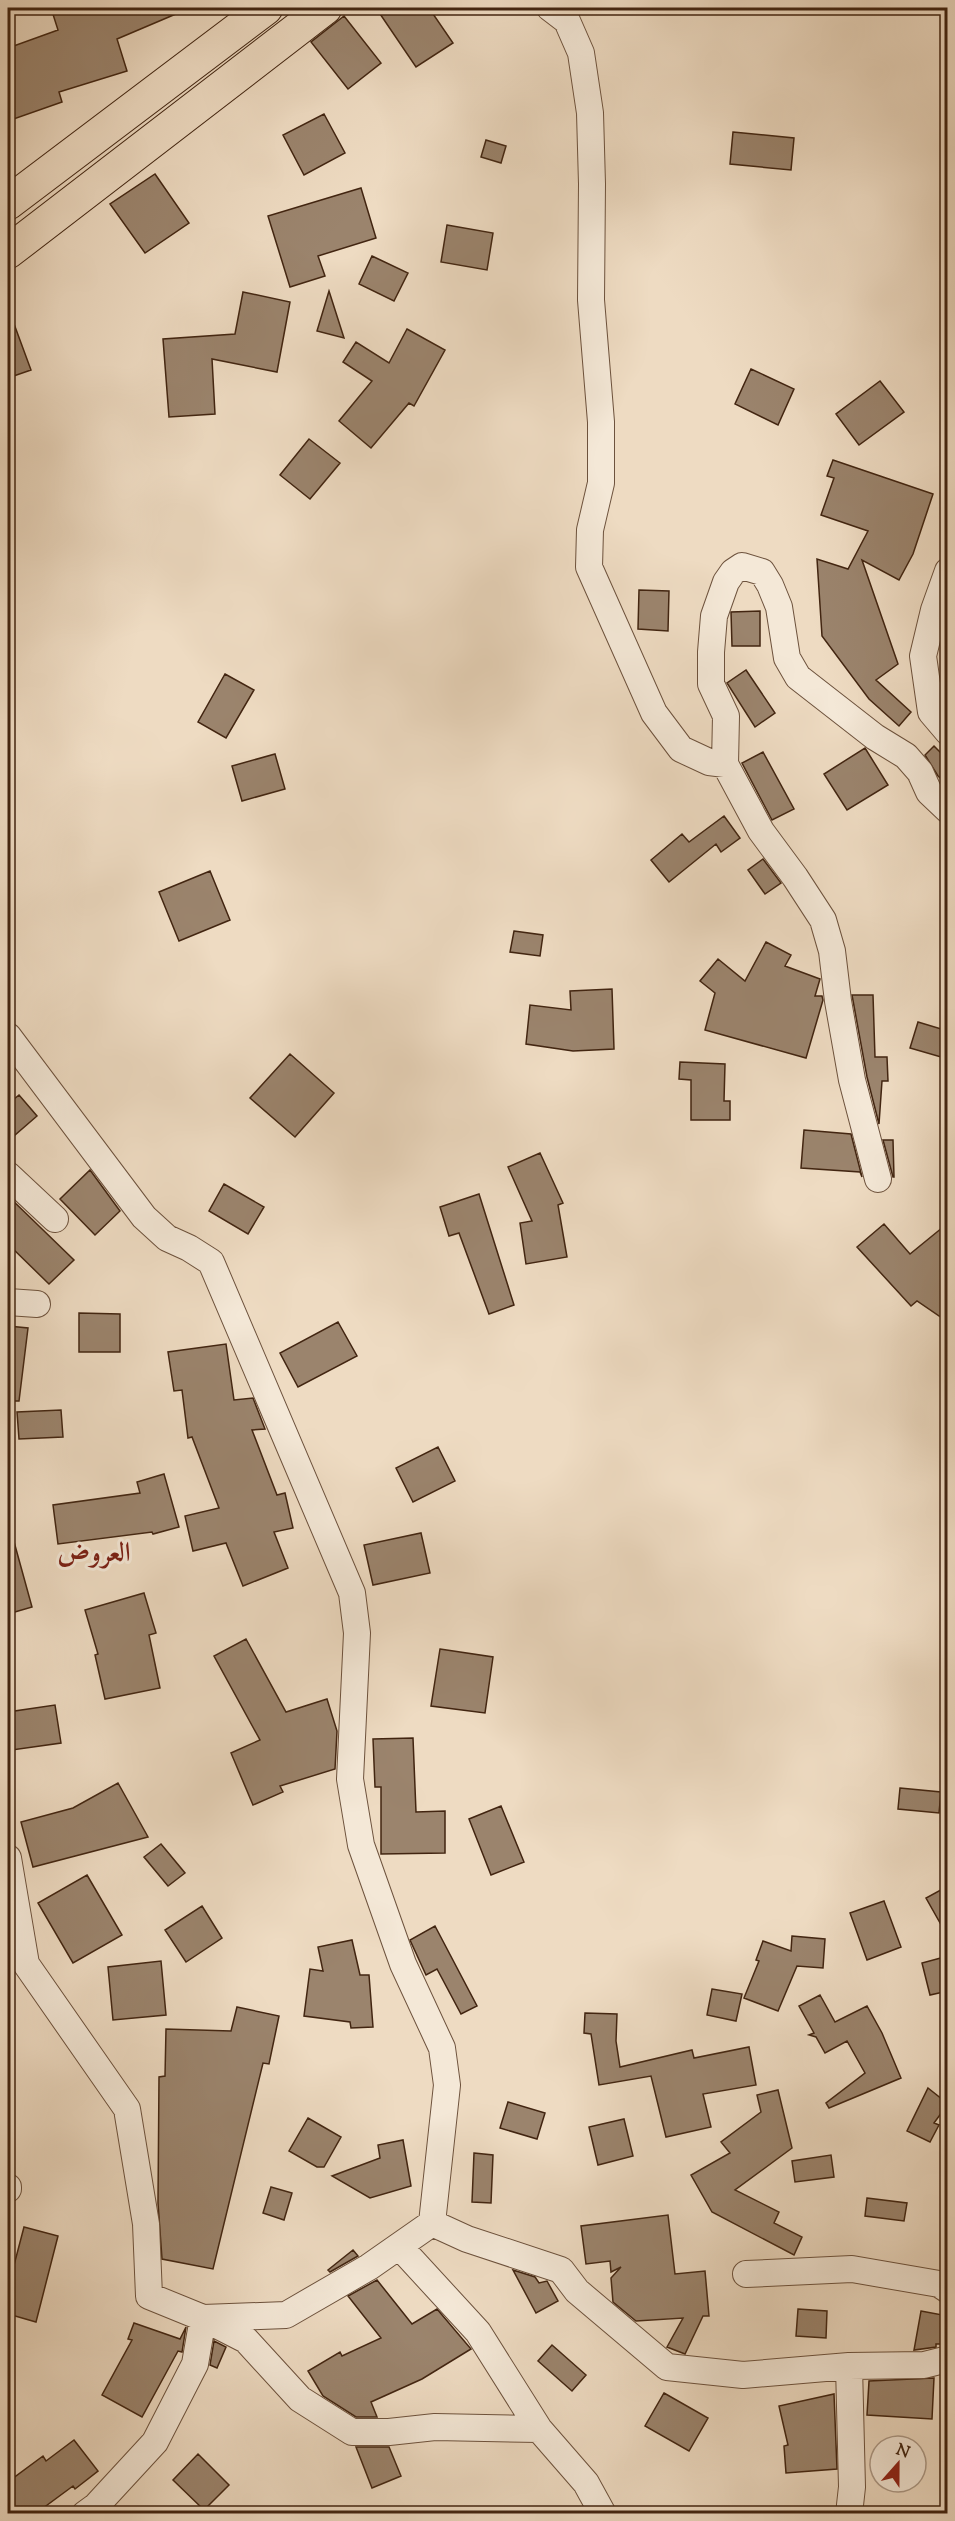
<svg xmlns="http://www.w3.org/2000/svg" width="955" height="2521" font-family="'Sorts Mill Goudy',Amiri,serif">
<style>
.building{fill:#9b846d;stroke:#422511;stroke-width:1.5}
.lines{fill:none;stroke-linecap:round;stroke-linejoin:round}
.minor-casing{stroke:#6d523d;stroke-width:28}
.major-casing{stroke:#422511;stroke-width:35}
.minor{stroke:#f4e8d7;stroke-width:26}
.major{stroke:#eedbc2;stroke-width:33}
.labels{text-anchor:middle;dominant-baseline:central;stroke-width:6;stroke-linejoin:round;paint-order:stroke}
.district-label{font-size:27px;font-weight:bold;fill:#7a1f14;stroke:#f4e8d7}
</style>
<rect width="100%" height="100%" fill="#eedbc2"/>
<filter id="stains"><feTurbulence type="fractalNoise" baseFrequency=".00333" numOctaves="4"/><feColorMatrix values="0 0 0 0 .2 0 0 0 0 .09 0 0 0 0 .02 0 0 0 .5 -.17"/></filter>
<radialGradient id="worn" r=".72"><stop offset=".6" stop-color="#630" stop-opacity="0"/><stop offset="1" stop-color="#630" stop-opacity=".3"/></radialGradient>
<path class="building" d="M51 8H190L117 39 127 71 59 92 62 102 8 121V48L58 30Z
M376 8H429L453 43 416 67Z
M344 16 381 63 348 89 311 42Z
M324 114 345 153 304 175 283 135Z
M733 132 794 138 791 170 730 164Z
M486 140 506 146 501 163 481 157Z
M155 174 189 223 145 253 110 204Z
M361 188 376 238 318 256 325 276 290 287 268 216Z
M447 225 493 233 487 270 441 262Z
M372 256 408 273 394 301 359 284Z
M329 291 344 338 317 331Z
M243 292 290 302 277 372 212 359 215 414 169 417 163 339 235 334Z
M8 313H10L31 370 8 378Z
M407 329 445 350 414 406 409 403 371 448 339 421 372 381 343 362 356 342 389 363Z
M751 369 794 389 778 425 735 404Z
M880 381 904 412 859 445 836 414Z
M309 439 340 463 310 499 280 475Z
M833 460 933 494 913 554 899 580 862 560 898 664 876 680 911 712 899 726 869 699 822 636 817 559 848 569 868 531 821 515 834 478 827 476Z
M639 590 669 591 668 631 638 629Z
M760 611V646H732L731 612Z
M746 670 775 713 755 727 727 683Z
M225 674 254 690 226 738 198 722Z
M934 746 948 760V785L938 776 925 755Z
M865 748 888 785 847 810 824 774Z
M763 752 794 809 772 820 742 763Z
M275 754 285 789 242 801 232 766Z
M724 816 740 838 721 852 716 844 669 882 651 860 682 834 689 842Z
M763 859 781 883 765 894 748 870Z
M210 871 230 920 179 941 159 892Z
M514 931 543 935 540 956 510 952Z
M766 942 791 955 785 966 820 979 815 996H822L823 1000 806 1058 705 1030 715 993 700 981 718 959 745 981Z
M612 989 614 1049 573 1051 526 1044 530 1005 571 1010 570 991Z
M852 995H873L875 1057H887L888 1081H882L879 1124 867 1077Z
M918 1022 948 1031V1059L910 1048Z
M290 1054 334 1093 295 1137 250 1098Z
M680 1062 725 1064 724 1101H730V1120H691V1080L679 1079Z
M19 1095 37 1116 8 1141V1104Z
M804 1130 851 1134 862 1177 860 1172 801 1168Z
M883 1140H893L894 1177H893Z
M540 1153 563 1203 558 1205 567 1257 526 1264 520 1223 532 1221 508 1167Z
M90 1170 120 1211 95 1235 60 1199Z
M224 1184 264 1207 248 1234 209 1211Z
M479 1194 514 1305 489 1314 459 1233 449 1236 440 1207Z
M8 1196 74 1260 49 1284 8 1244Z
M948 1223V1322L917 1301 911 1306 857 1247 884 1224 910 1254Z
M79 1313 120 1314V1352H79Z
M338 1322 357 1356 298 1387 280 1353Z
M8 1326 28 1328 19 1401H8Z
M226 1344 234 1400 253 1398 265 1429 252 1430 277 1495 285 1493 293 1528 274 1532 288 1568 243 1586 226 1543 193 1551 185 1516 219 1508 192 1437 188 1438 182 1390 174 1391 168 1352Z
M61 1410 63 1437 19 1439 17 1412Z
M438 1447 455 1481 413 1502 396 1468Z
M164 1474 179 1527 153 1534 152 1532 58 1544 53 1505 140 1493 137 1482Z
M421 1533 430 1573 373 1585 364 1545Z
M8 1538H13L32 1607 8 1614Z
M144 1593 156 1633 149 1635 160 1688 105 1699 95 1655 98 1654 85 1610Z
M246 1639 286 1712 327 1699 337 1731 335 1769 280 1786 283 1792 253 1805 231 1753 260 1740 214 1656Z
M440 1649 493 1657 485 1713 431 1706Z
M55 1705 61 1743 12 1750 8 1712Z
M413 1738 416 1812 445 1811V1853L381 1854V1787H375L373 1739Z
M118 1783 148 1837 33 1867 21 1822 73 1808Z
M900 1788 941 1792 939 1813 898 1809Z
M501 1806 524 1862 491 1875 469 1819Z
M161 1844 185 1873 168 1886 144 1857Z
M87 1875 122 1935 73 1963 38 1903Z
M948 1886V1937L926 1898Z
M884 1901 901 1947 867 1960 850 1913Z
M202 1906 222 1938 186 1962 165 1930Z
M435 1926 477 2006 461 2014 437 1969 426 1975 410 1940Z
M792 1936 825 1939 823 1968 797 1966 778 2011 744 1998 759 1961 756 1960 763 1941 791 1951Z
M352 1940 360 1975H369L373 2027 351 2028 350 2022 304 2016 310 1969 323 1971 318 1947Z
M948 1956V1991L930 1995 922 1963Z
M161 1961 166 2015 113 2020 108 1967Z
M712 1989 742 1994 736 2021 707 2015Z
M820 1995 835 2022 867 2006 882 2033 901 2078 829 2108 826 2103 865 2073 847 2041 825 2053 816 2037 809 2035 814 2033 799 2006Z
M237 2007 279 2016 269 2064 263 2063 213 2269 162 2259 158 2203 159 2077 165 2076 166 2029 231 2031Z
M585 2013 617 2014 616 2041 620 2067 692 2050 694 2058 749 2047 756 2085 703 2094 711 2127 666 2137 651 2076 599 2085 591 2034 584 2033Z
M928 2088 948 2104 934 2123 939 2125 930 2142 907 2131Z
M778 2090 792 2148 735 2190 779 2212 774 2223 802 2237 794 2255 712 2212 691 2175 730 2153 721 2142 761 2112 757 2095Z
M508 2102 545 2113 537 2139 500 2128Z
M308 2118 341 2137 324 2167H317L289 2151Z
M624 2119 633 2156 598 2165 589 2127Z
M403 2140 411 2186 370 2198 332 2176 380 2158 378 2145Z
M474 2153 493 2155 491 2203 472 2202Z
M831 2155 834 2177 795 2182 792 2161Z
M271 2187 292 2193 284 2220 263 2213Z
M867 2198 907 2203 904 2221 865 2216Z
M668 2215 675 2274 705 2271 709 2316H703L685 2354 667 2347 683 2318 636 2321 613 2302 611 2278 621 2267 611 2272 610 2261 586 2264 581 2226Z
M24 2227 58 2236 36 2322 8 2314V2288Z
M353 2250 358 2256 330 2272 328 2270Z
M513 2270 535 2277 539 2283 547 2281 558 2301 536 2313Z
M377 2280 412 2324 437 2309 471 2349 422 2379 371 2402 377 2417H356L323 2396 308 2371 340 2352 342 2356 381 2338 348 2296Z
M798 2309 827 2311 826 2338 796 2336Z
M921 2311 948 2316V2344H936V2347L914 2350Z
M134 2323 180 2339 186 2327 182 2352 178 2351 142 2417 102 2395 132 2340 128 2339Z
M214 2341 226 2347 217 2368 210 2365Z
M552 2345 586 2375 572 2391 538 2361Z
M934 2378 932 2419 867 2415 869 2381Z
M664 2393 708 2418 689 2451 645 2426Z
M834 2394 837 2469 786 2473 784 2446 788 2445 779 2406Z
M74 2440 98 2471 75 2489 73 2486 35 2514H8V2482L43 2456 46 2461Z
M356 2447H389L401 2476 372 2488Z
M198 2454 229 2485 204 2510 173 2480Z"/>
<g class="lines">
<g class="minor-casing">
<path id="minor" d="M550 8 567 21 581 53 590 113 592 184 591 300 601 422V483L590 530 589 567 654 713 681 749 709 762 725 764
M948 571 934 610 923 656 931 712 948 732
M8 1036 144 1217 167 1238 189 1248 211 1262 352 1593 357 1633 350 1779 361 1845 403 1964 442 2048 447 2085 432 2223 369 2267 286 2315 203 2318 149 2296 146 2224 127 2109 26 1964 8 1858
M8 1175 55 1219
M878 1179 852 1080 838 1001 832 951 823 920 795 877 761 831 725 764 726 716 711 684V652L714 616 726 582 733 572 742 566 762 572 770 585 779 607 787 658 798 677 875 737 906 756 920 772 929 792 948 810
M8 1302 37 1304
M8 2187V2189
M432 2223 467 2239 561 2270 577 2291 667 2367 743 2375 849 2366 924 2365 948 2359
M399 2246 478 2332 539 2429 586 2483 603 2514
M746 2274 852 2269 939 2284 948 2290
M85 2514 96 2506 155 2442 195 2364 203 2318 246 2340 300 2399 352 2432H389L435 2427 539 2429
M849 2514 852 2487 849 2366"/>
</g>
<g class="major-casing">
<path id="major" d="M8 203 266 8
M8 252 325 8"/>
</g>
<use href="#minor" class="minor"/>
<use href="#major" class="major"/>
</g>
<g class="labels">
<g class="district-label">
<text x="94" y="1554">العروض</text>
</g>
</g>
<rect width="955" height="2521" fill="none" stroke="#eedbc2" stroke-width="30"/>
<rect x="9" y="9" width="937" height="2503" fill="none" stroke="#422511" stroke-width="3"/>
<rect x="15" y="15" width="925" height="2491" fill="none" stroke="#422511" stroke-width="1.5"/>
<g transform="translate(898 2464) rotate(21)"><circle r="28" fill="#f4e8d7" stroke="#ad9a88" stroke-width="1.5"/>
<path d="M0-4.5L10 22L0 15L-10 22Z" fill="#8f2418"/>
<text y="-9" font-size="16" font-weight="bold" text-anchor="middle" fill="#422511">N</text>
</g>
<rect width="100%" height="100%" filter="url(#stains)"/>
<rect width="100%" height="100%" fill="url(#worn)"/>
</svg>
